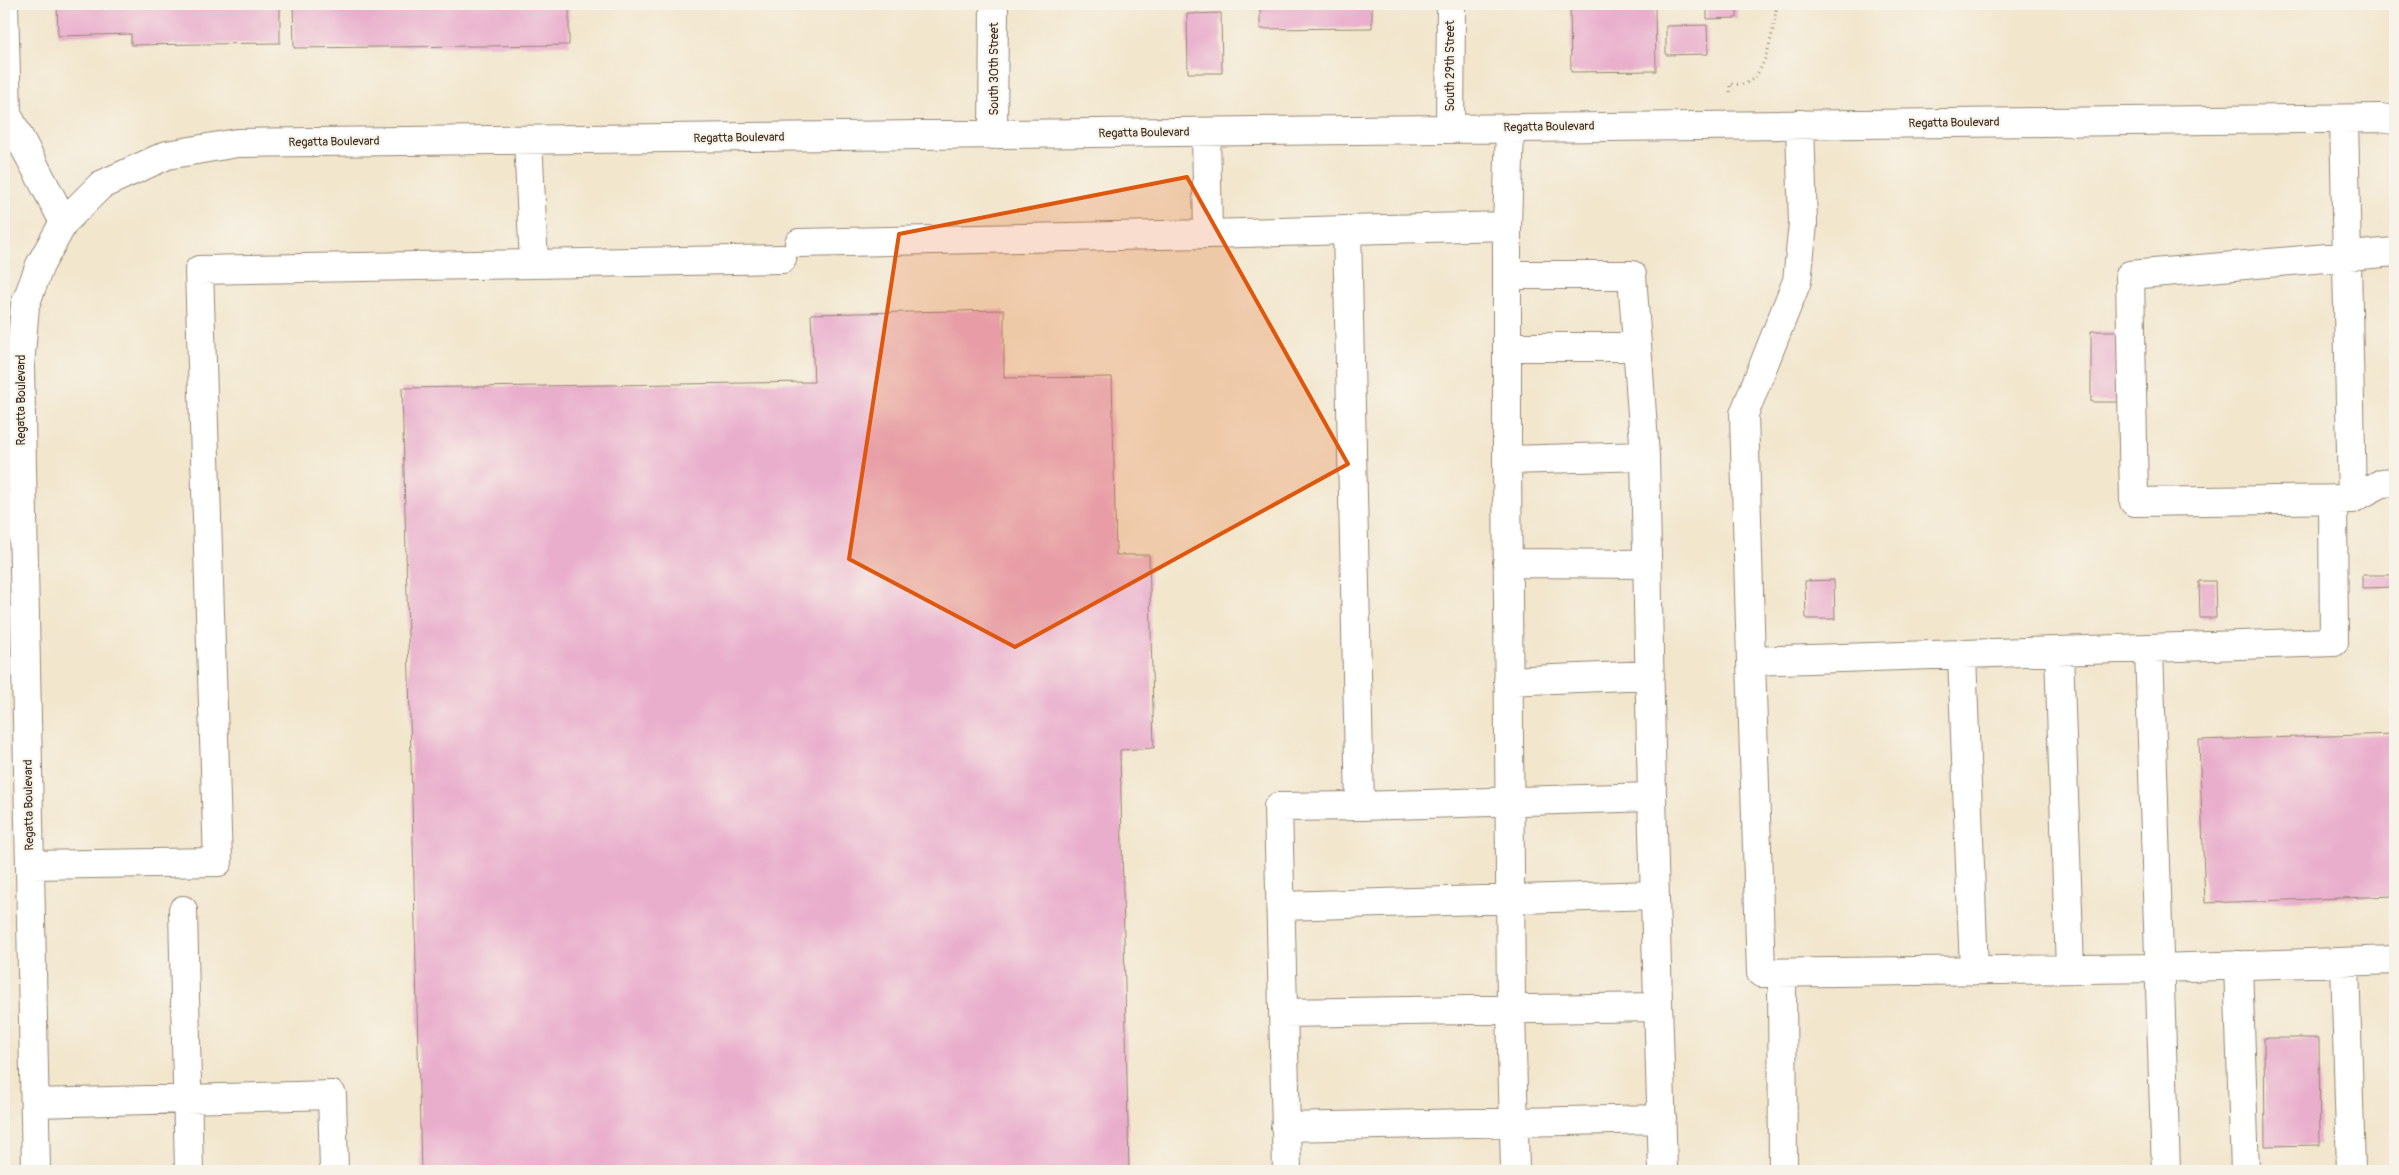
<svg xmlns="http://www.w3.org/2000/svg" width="2399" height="1175" font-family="Pangolin,sans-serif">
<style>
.building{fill:#e9aecc}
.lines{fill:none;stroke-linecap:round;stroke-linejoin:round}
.minor-casing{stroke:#968876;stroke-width:30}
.path{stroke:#968876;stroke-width:3;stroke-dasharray:1 4;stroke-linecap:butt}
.minor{stroke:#fff;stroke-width:28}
.marked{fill:#df570d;fill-opacity:0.2;stroke:#df570d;stroke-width:4;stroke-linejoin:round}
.labels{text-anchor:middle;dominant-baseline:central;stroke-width:4;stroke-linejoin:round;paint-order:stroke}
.street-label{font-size:12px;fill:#3b2a1e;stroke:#f7f3e8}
</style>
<rect width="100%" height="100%" fill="#f7f3e8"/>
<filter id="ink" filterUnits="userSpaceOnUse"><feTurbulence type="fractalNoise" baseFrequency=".02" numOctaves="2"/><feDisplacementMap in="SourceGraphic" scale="10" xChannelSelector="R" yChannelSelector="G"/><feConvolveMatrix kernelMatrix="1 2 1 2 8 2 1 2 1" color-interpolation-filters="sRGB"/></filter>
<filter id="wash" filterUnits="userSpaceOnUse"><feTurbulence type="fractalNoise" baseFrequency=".0096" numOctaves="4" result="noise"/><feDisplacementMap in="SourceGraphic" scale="20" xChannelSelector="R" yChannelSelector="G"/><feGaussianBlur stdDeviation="1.12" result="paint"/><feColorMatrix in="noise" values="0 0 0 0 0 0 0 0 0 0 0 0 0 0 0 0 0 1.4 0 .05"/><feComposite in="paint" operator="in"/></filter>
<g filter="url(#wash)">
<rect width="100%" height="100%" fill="#f2e6cd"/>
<g id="blocks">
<path class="building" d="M57 4H280V43L131 45V34L58 36Z
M293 4H569V45L294 48Z
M1157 4H1231V5L1157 7Z
M1260 4H1372V28L1260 29Z
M1570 4H1655L1656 71 1571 72Z
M1707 4H1737V18L1707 19Z
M1221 13 1222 73H1188L1187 14Z
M1707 25 1708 54 1666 55V26Z
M1004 310V378L1112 377 1116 555H1149L1154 748 1120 750 1129 1171H421L402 388 814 382 811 314Z
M2091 331H2120V402H2091Z
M2362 575H2395V587L2362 588Z
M1834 580 1835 619H1806L1805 581Z
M2199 581H2215L2216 618H2200Z
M2395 734V896L2205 903 2199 740Z
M2264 1038H2319L2320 1145 2265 1146Z"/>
</g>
</g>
<g filter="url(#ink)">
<use href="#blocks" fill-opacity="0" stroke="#968876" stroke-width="1"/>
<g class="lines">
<g class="minor-casing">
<path id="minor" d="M4 4 7 114 64 222
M2344 119 2352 499
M1800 124 1803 224 1797 281 1744 414 1751 661 2334 642 2333 499
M1450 129 1451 4
M993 135 994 4
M1507 226 1510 128
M1347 230 1507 226V460L1511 1010 1515 1171
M1208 234 1347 230 1360 806 1652 797 1663 1171
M799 243 1208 234 1206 132
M2395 252 2130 275 2134 502 2352 499 2382 483 2395 482
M534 264 782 259
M1508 275H1632L1645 456 1652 797
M1508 347H1637
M1507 460 1645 456
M1507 563 1647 564
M2149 649 2166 1171
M2059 652 2070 969
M1962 655 1974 970
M1751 661 1761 973 2159 968 2395 960
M1508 681 1650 675
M30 865 218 862 199 270 534 264 528 140
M1281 906 1655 895
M183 910 189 1171
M2345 962 2351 1171
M2238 965 2245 1171
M1782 973 1783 1171
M1283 1013 1658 1007
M35 1103 332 1095 334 1171
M1285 1127 1662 1119
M36 1171 20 366 25 305 40 265 64 222 101 185 167 155 237 143 2380 118 2395 120
M1287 1171 1278 807 1360 806"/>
</g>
<path class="path" d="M1730 92V84C1734 84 1742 85 1746 83 1768 75 1774 23 1777 4"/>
<use href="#minor" class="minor"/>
</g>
</g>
<path class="marked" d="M1187 177 1348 464 1015 647 849 559 899 234Z"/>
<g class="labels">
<g class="street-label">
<text transform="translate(1450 66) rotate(-90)">South 29th Street</text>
<text transform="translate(994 69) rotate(-90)">South 30th Street</text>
<text transform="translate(1954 123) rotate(-1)">Regatta Boulevard</text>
<text transform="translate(1549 127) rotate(-1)">Regatta Boulevard</text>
<text transform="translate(1144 133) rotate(-1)">Regatta Boulevard</text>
<text transform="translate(739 138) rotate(-1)">Regatta Boulevard</text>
<text transform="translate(334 142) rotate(-1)">Regatta Boulevard</text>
<text transform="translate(21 400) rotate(-90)">Regatta Boulevard</text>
<text transform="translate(29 805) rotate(-91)">Regatta Boulevard</text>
</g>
</g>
<rect width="2399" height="1175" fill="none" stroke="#f7f3e8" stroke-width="20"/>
</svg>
